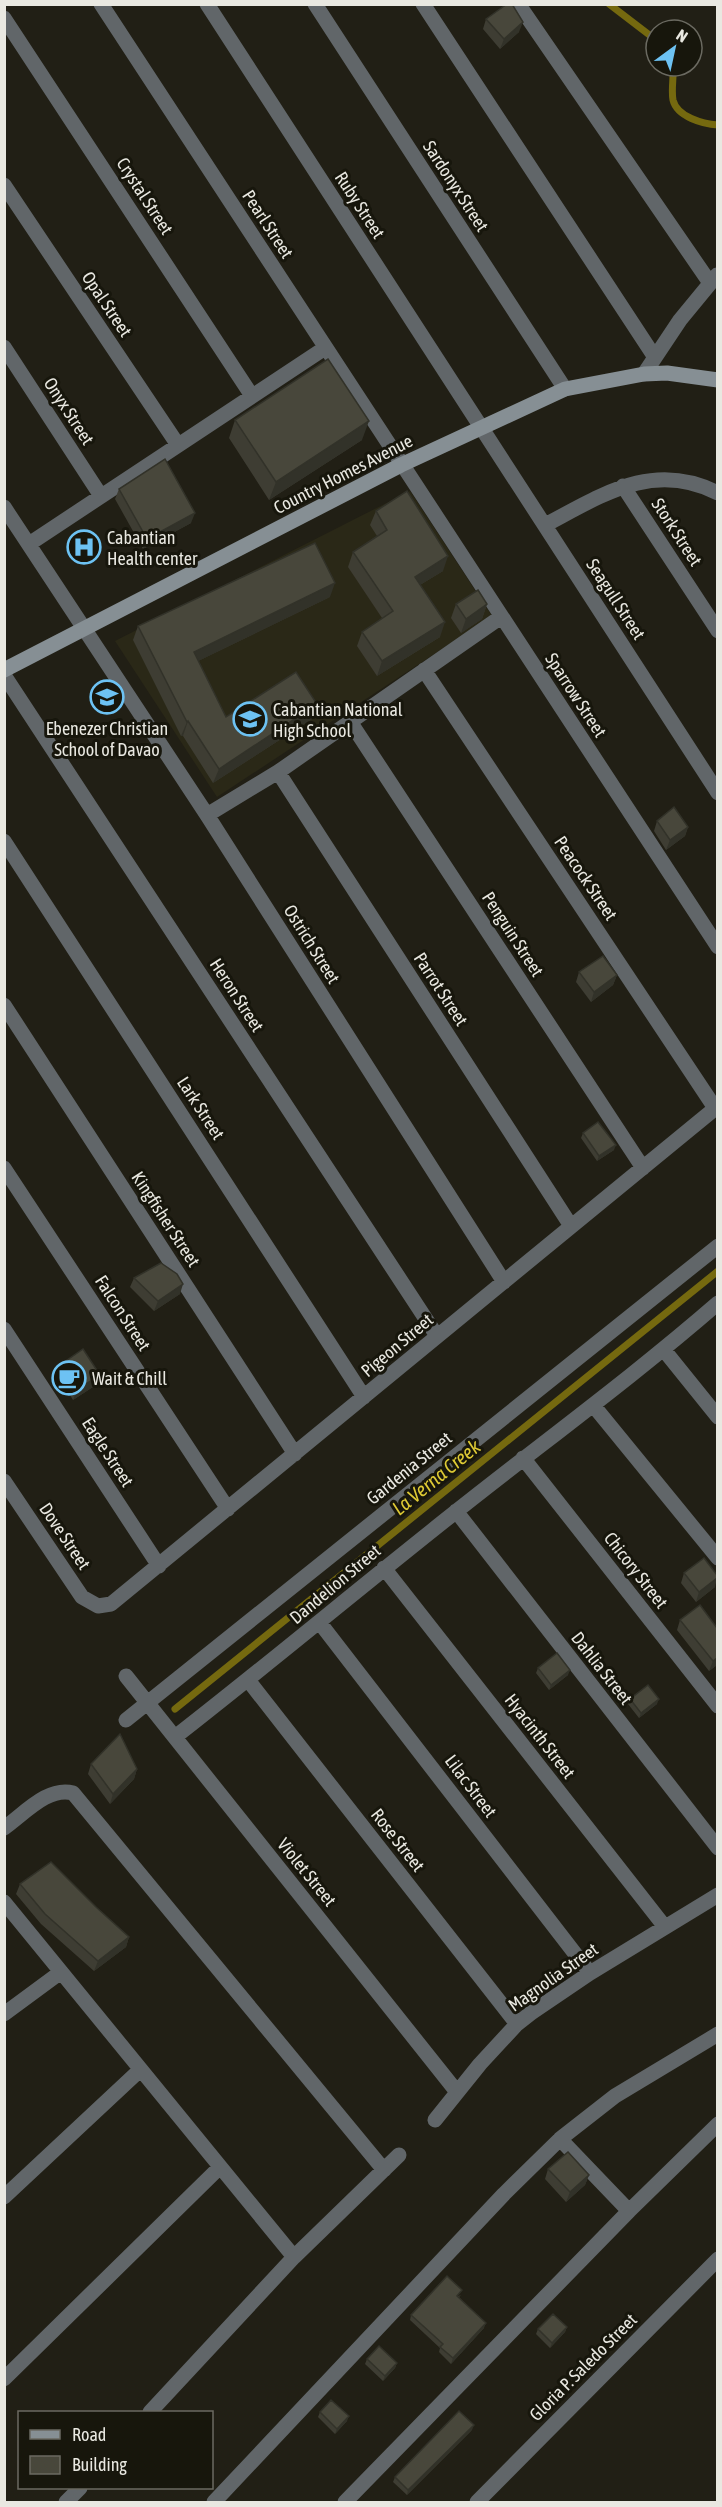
<svg xmlns="http://www.w3.org/2000/svg" width="722" height="2507" font-family="'Asap Condensed',sans-serif">
<style>
.built{fill:#2a2817}
.lines{fill:none;stroke-linecap:round;stroke-linejoin:round}
.stream{stroke:#75690f;stroke-width:7}
.street{stroke:#616669;stroke-width:15}
.secondary{stroke:#868f94;stroke-width:15}
.wall{fill:#3e3d33}
.shaded-wall{fill:#323229}
.building{fill:#48473b;stroke:#323229;stroke-width:1.5}
.labels{text-anchor:middle;dominant-baseline:central;stroke-width:6;stroke-linejoin:round;paint-order:stroke}
.street-label{font-size:18px;fill:#e9e8e1;stroke:#17160c}
.poi-label{font-size:18px;fill:#e9e8e1;stroke:#17160c;text-anchor:start}
.water-label{font-size:20px;font-style:italic;fill:#deca35;stroke:#17160c}
</style>
<rect width="100%" height="100%" fill="#211f15"/>
<path class="built" d="M410 491 492 616 217 797 115 641Z"/>
<g class="lines">
<path class="stream" d="M609 4 656 40
M673 66C674 76 671 90 673 100 677 117 703 124 718 125
M175 1709 718 1271"/>
<path class="street" d="M101 4 718 947
M207 4 718 793
M315 4 565 389
M423 4 654 356
M521 8 710 283
M4 18 252 396
M4 185 178 445
M4 347 101 496
M644 374 680 320 717 275
M623 486 718 631
M4 507 207 815 504 1282
M545 525C602 495 653 460 718 493
M29 544 325 348
M424 670 715 1108
M4 675 437 1336
M351 723 643 1168
M278 772 571 1226
M207 815 278 772 501 617
M4 841 364 1397
M4 1005 295 1454
M4 1168 228 1509
M4 1329 159 1566
M664 1350 718 1417
M593 1405 718 1558
M523 1458 718 1706
M4 1481 82 1597 98 1606 111 1604 718 1106
M456 1511 718 1848
M384 1568 665 1927
M320 1623 590 1973
M126 1676 457 2092
M248 1680 517 2024
M126 1720 718 1246
M175 1737C270 1663 363 1585 458 1510 545 1441 634 1376 718 1303
M4 1828C24 1814 48 1786 73 1793L384 2170
M4 1902 294 2257
M4 2014 61 1972
M435 2120 480 2064 517 2024 531 2013 590 1973 718 1895
M560 2139 629 2211
M4 2197 140 2070
M4 2379 220 2167
M150 2412 294 2257 399 2155
M66 2502 80 2488
M214 2502 504 2194 560 2139 615 2096 718 2034
M345 2502 629 2211 718 2124
M477 2502 718 2259"/>
<path class="secondary" d="M4 670 401 465 565 389 644 374 667 373 718 380"/>
</g>
<path class="wall" d="M486 19 519 32 500 49 483 29Z
M235 420 362 440 269 500 229 438Z
M119 489 191 523 143 549 115 499Z
M376 511 443 571 420 585 440 637 377 676 357 646 362 632 382 618 348 567 353 552 377 536 370 525Z
M330 597 198 661 226 717 312 719 213 783 183 736H181L133 640 138 626Z
M456 604H487L482 619 461 633 451 618Z
M657 821 688 827 685 836 666 850 654 831Z
M579 972 617 975 613 985 591 1002 576 982Z
M583 1133 614 1150 597 1161 581 1138Z
M134 1278 180 1294 154 1311 130 1287Z
M60 1365 100 1375 96 1385 73 1400 57 1374Z
M684 1573 715 1587 696 1602 681 1583Z
M680 1620 717 1665 709 1671 677 1630Z
M538 1668 568 1675 549 1690 536 1673Z
M630 1699 657 1704 639 1718 628 1704Z
M91 1764 137 1769 134 1779 110 1804 88 1774Z
M20 1884 96 1907 129 1937 126 1947 94 1971 41 1924 16 1894Z
M548 2169 589 2175 585 2185 566 2202 545 2179Z
M461 2295 459 2297 484 2328 451 2364 439 2352 440 2348 410 2320 411 2315Z
M567 2327 565 2332 550 2348 536 2334 538 2329Z
M367 2359 397 2363 395 2368 383 2381 365 2364Z
M320 2412 347 2421 335 2434 318 2417Z
M472 2430 407 2495 393 2482 395 2477Z"/>
<path class="shaded-wall" d="M523 22 519 32 500 49 504 39Z
M369 421 362 440 269 500 276 482Z
M195 513 191 523 143 549 147 539Z
M448 556 443 571 410 591 415 577Z
M335 583 330 597 188 666 194 652Z
M487 604 482 619 461 633 466 619Z
M445 622 440 637 377 676 382 661Z
M317 704 312 719 213 783 219 769Z
M188 721 183 736H181L187 722Z
M688 827 685 836 666 850 670 840Z
M617 975 613 985 591 1002 594 992Z
M616 1145 614 1150 597 1161 599 1156Z
M183 1284 180 1294 154 1311 158 1301Z
M100 1375 96 1385 73 1400 77 1390Z
M717 1578 715 1587 696 1602 699 1592Z
M717 1658V1665L709 1671 713 1661Z
M570 1670 568 1675 549 1690 551 1685Z
M659 1699 657 1704 639 1718 641 1713Z
M137 1769 134 1779 110 1804 113 1794Z
M129 1937 126 1947 94 1971 98 1961Z
M589 2175 585 2185 566 2202 570 2192Z
M486 2323 484 2328 451 2364 453 2358Z
M567 2327 565 2332 550 2348 552 2343Z
M397 2363 395 2368 383 2381 385 2376Z
M349 2416 347 2421 335 2434 337 2429Z
M474 2425 472 2430 407 2495 408 2490Z"/>
<path class="building" d="M507 4H512L523 22 504 39 486 19Z
M328 359 369 421 276 482 235 420Z
M165 459 195 513 147 539 119 489Z
M407 491 448 556 415 577 445 622 382 661 362 632 393 611 353 552 387 530 376 511Z
M315 543 335 583 194 652 226 717 296 672 317 704 219 769 188 721 187 722 138 626Z
M478 590 487 604 466 619 456 604Z
M674 807 688 827 670 840 657 821Z
M603 956 617 975 594 992 579 972Z
M598 1122 616 1145 599 1156 583 1133Z
M161 1263 177 1274 183 1284 158 1301 134 1278Z
M83 1349 100 1375 77 1390 60 1365Z
M704 1558 717 1575V1578L699 1592 684 1573Z
M700 1605 717 1628V1658L713 1661 680 1620Z
M557 1653 570 1670 551 1685 538 1668Z
M648 1685 659 1699 641 1713 630 1699Z
M120 1734 137 1769 113 1794 91 1764Z
M51 1862 96 1907 129 1937 98 1961 45 1914 20 1884Z
M568 2152 589 2175 570 2192 548 2169Z
M447 2276 462 2290 457 2296 486 2323 453 2358 440 2347 443 2344 411 2315Z
M553 2314 567 2327 552 2343 538 2329Z
M379 2346 397 2363 385 2376 367 2359Z
M331 2400 349 2416 337 2429 320 2412Z
M459 2411 474 2425 408 2490 395 2477Z"/>
<defs>
<g id="hospital-ring" transform="scale(1.725)"><circle r="9.5" fill="#17160c" stroke="#6dc2f3" stroke-width="1.5"/><path d="M-5-5h3v3.5h4V-5h3V5h-3V1.5h-4V5h-3Z" fill="#6dc2f3"/></g>
<g id="school-ring" transform="scale(1.725)"><circle r="9.5" fill="#17160c" stroke="#6dc2f3" stroke-width="1.5"/><path d="M0-5L7-2L0 1L-7-2ZM-4 1L0 2.5L4 1V4Q0 6-4 4Z" fill="#6dc2f3"/></g>
<g id="cafe-ring" transform="scale(1.725)"><circle r="9.5" fill="#17160c" stroke="#6dc2f3" stroke-width="1.5"/><path d="M-5.5-4.5H6V0H3Q3 3.5 0 3.5H-2.5Q-5.5 3.5-5.5 0ZM3-3.2v2h1.7v-2ZM-6 4.5H4V6H-6Z" fill="#6dc2f3"/></g>
</defs>
<g fill-rule="evenodd">
<use href="#hospital-ring" x="84" y="547"/>
<use href="#school-ring" x="107" y="697"/>
<use href="#school-ring" x="250" y="719"/>
<use href="#cafe-ring" x="69" y="1378"/>
</g>
<g class="labels">
<g class="street-label">
<text transform="translate(456 186) rotate(57)">Sardonyx Street</text>
<text transform="translate(145 196) rotate(57)">Crystal Street</text>
<text transform="translate(360 205) rotate(57)">Ruby Street</text>
<text transform="translate(268 224) rotate(57)">Pearl Street</text>
<text transform="translate(107 304) rotate(56)">Opal Street</text>
<text transform="translate(69 411) rotate(57)">Onyx Street</text>
<text transform="translate(343 474) rotate(-27)">Country Homes Avenue</text>
<text transform="translate(677 532) rotate(57)">Stork Street</text>
<text transform="translate(616 599) rotate(57)">Seagull Street</text>
<text transform="translate(576 695) rotate(57)">Sparrow Street</text>
<text transform="translate(586 878) rotate(56)">Peacock Street</text>
<text transform="translate(513 934) rotate(57)">Penguin Street</text>
<text transform="translate(312 944) rotate(58)">Ostrich Street</text>
<text transform="translate(441 989) rotate(57)">Parrot Street</text>
<text transform="translate(237 995) rotate(57)">Heron Street</text>
<text transform="translate(201 1108) rotate(57)">Lark Street</text>
<text transform="translate(166 1219) rotate(57)">Kingfisher Street</text>
<text transform="translate(123 1313) rotate(57)">Falcon Street</text>
<text transform="translate(397 1345) rotate(-40)">Pigeon Street</text>
<text transform="translate(108 1452) rotate(57)">Eagle Street</text>
<text transform="translate(409 1468) rotate(-39)">Gardenia Street</text>
<text transform="translate(65 1536) rotate(56)">Dove Street</text>
<text transform="translate(636 1570) rotate(52)">Chicory Street</text>
<text transform="translate(335 1584) rotate(-40)">Dandelion Street</text>
<text transform="translate(602 1668) rotate(52)">Dahlia Street</text>
<text transform="translate(540 1736) rotate(52)">Hyacinth Street</text>
<text transform="translate(471 1786) rotate(53)">Lilac Street</text>
<text transform="translate(398 1840) rotate(52)">Rose Street</text>
<text transform="translate(307 1872) rotate(51)">Violet Street</text>
<text transform="translate(553 1977) rotate(-35)">Magnolia Street</text>
<text transform="translate(583 2367) rotate(-45)">Gloria P. Saledo Street</text>
</g>
<g class="poi-label">
<text x="107" y="537">Cabantian<tspan x="107" dy="21">Health center</tspan></text>
<text x="273" y="709">Cabantian National<tspan x="273" dy="21">High School</tspan></text>
<text x="107" y="728" text-anchor="middle">Ebenezer Christian<tspan x="107" dy="21">School of Davao</tspan></text>
<text x="92" y="1378">Wait &amp; Chill</text>
</g>
<g class="water-label">
<text transform="translate(436 1477) rotate(-39)">La Verna Creek</text>
</g>
</g>
<rect width="722" height="2507" fill="none" stroke="#e9e8e1" stroke-width="12"/>
<rect x="18" y="2411" width="195" height="78" fill="#17160c" stroke="#6b6a61" stroke-width="1.5"/>
<rect x="30" y="2430" width="30" height="9" fill="#868f94" stroke="#6b6a61" stroke-width="1.5"/>
<text x="72" y="2441" font-size="18" fill="#e9e8e1">Road</text>
<rect x="30" y="2456" width="30" height="18" fill="#48473b" stroke="#6b6a61" stroke-width="1.5"/>
<text x="72" y="2471" font-size="18" fill="#e9e8e1">Building</text>
<g transform="translate(674 48) rotate(33)"><circle r="28" fill="#17160c" stroke="#6b6a61" stroke-width="1.5"/>
<path d="M0-4.5L10 22L0 15L-10 22Z" fill="#6dc2f3"/>
<text y="-9" font-size="16" font-weight="bold" text-anchor="middle" fill="#e9e8e1">N</text>
</g>
</svg>
